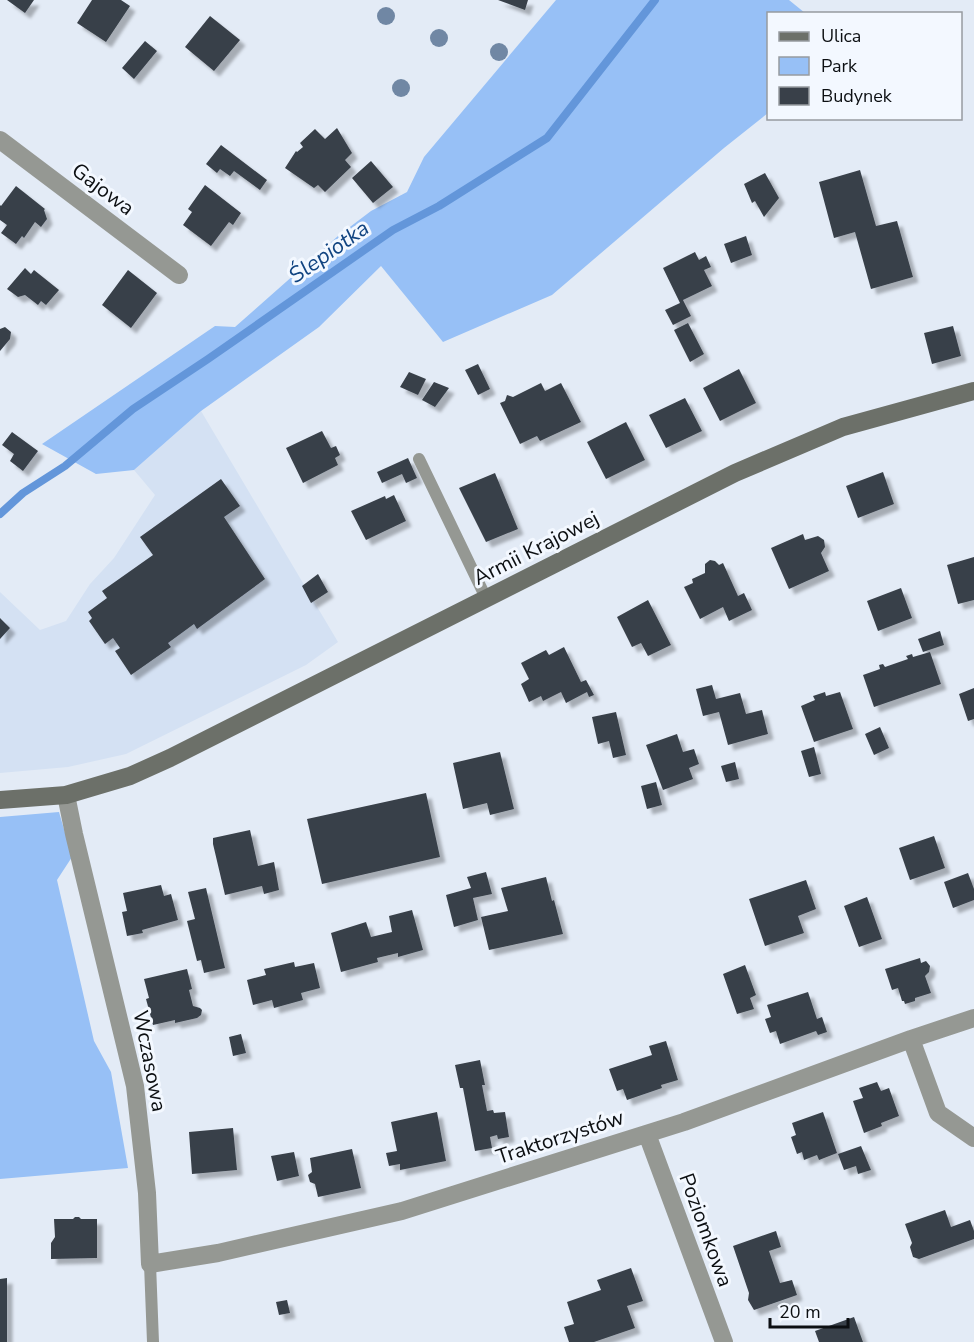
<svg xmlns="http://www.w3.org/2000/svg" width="974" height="1342" font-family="'Nunito Sans',sans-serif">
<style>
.built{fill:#d4e1f3}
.green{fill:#97c0f6}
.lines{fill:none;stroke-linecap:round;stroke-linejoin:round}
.stream{stroke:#6396da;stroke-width:8}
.building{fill:#394049;filter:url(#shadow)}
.lane{stroke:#959893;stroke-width:12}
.street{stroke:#959893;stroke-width:18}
.secondary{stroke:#6c7069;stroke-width:18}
.tree{fill:#7087a4}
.labels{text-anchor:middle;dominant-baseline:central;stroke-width:6;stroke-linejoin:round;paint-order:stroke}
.street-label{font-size:21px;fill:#0c0f12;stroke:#f3f8ff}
.water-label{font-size:22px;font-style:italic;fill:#114481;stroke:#f3f8ff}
</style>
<defs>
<filter id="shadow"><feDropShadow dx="5.5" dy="5.5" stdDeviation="1.5" flood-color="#0004"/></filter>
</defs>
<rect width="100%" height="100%" fill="#e3ebf6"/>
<path class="built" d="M201 411 338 642 306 665 126 754 68 767 0 773V592L40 630 66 621 90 584 114 558 155 495 134 470Z"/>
<path class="green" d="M556 0H789L805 13 768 14V113L724 148 552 295 443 342 381 266 319 327 201 411 134 470 96 474 42 444 215 326 235 327 338 236 371 211 407 192 424 157Z
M59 812 72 857 57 880 94 1041 111 1072 128 1168 0 1179V817Z"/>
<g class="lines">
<path class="stream" d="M0 514 23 493 65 466 133 409 208 359 393 230 439 206 547 138 655 0"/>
</g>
<path class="building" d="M7 0H34L25 13Z
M92 0H121L130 6 106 42 77 23Z
M498 0H528L525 10Z
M210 16 240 40 214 71 185 47Z
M145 41 157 51 134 79 122 68Z
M337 128 352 153 345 160 351 167 325 192 318 185 314 188 285 168 296 151 297 152 303 147 300 143 315 129 325 139Z
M221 145 267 180 260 190 234 171 230 176 220 169 217 173 206 164Z
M371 161 393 187 373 203 352 178Z
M860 170 876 226 897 221 913 277 871 289 855 232 834 238 819 182Z
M765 173 779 198 764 217 755 201 752 203 744 184Z
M205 185 241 213 233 225 229 222 211 246 183 225 192 212 188 209Z
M16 186 45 209 44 210 47 219 41 227 35 222 24 238 22 236 16 244 1 233 7 225 0 220V205L1 206Z
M746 236 752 255 731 263 724 244Z
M695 252 699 260 706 256 711 267 704 270 712 286 683 300 691 316 673 325 665 310 680 303 663 268Z
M25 268 31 274 34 270 59 290 46 305 41 301 38 305 25 295 18 297 7 289Z
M128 270 157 293 131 328 102 305Z
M688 323 704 354 690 362 674 330Z
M953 326 961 356 932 364 924 333Z
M5 327 11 332 10 339 0 351V329Z
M478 364 490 389 478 395 465 370Z
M739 369 756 403 720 421 703 388Z
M409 372 426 379 418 395 400 387Z
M434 382 449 388 435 407 422 400Z
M541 383 545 391 561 383 581 422 540 441 537 436 520 444 500 403 505 401 507 395 513 397Z
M685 398 702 431 666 448 649 415Z
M626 422 645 460 606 479 587 442Z
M322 431 331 448 336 446 340 455 335 458 338 465 303 483 286 448Z
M12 432 38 451 23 471 10 461 14 454 2 445Z
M408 458 417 478 406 483 402 474 382 483 377 472Z
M883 472 894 504 858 518 846 486Z
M495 473 518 529 486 542 459 488Z
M221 479 240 506 224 517 265 579 197 629 194 624 168 643 171 647 131 675 115 651 120 648 113 638 105 644 89 621 92 618 88 612 107 598 102 591 153 555 140 537Z
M394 495 406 521 366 540 351 511 385 496 386 499Z
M803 534 805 540 818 536 824 540 825 547 821 553 829 571 789 589 771 548Z
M974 557V600L958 604 947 565Z
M710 560 715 561 719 565 723 563 738 596 744 593 752 610 729 621 723 607 700 619 684 587 693 583 692 579 705 573V564Z
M318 574 328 592 311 603 302 586Z
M901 588 912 618 878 631 867 601Z
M648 600 671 645 648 656 641 643 632 647 617 617Z
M0 618 10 628 0 639Z
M940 631 944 645 923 652 918 639Z
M564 647 581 682 586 680 594 695 589 697 587 692 566 703 561 692 543 701 541 696 529 702 521 684 529 679 521 663 546 650 549 655Z
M930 652 941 684 874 707 863 675 880 669 879 665 883 664 885 667 908 659 906 656 912 654 913 657Z
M712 685 716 699 740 693 746 714 762 710 768 734 728 745 719 712 703 716 696 689Z
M974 688V719L968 721 959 694Z
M825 692 826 696 840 692 853 729 814 742 801 706 815 700 813 696Z
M616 712 626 755 613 758 609 741 598 744 592 717Z
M880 727 889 748 874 755 865 734Z
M677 734 683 752 694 749 699 764 689 768 693 779 663 790 646 745Z
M814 747 821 774 809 777 801 751Z
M500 752 514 809 490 815 487 803 463 809 453 763Z
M735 762 739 779 726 782 721 766Z
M656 782 662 805 647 809 641 786Z
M426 793 440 857 322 884 307 819Z
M250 830 258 866 274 862 279 890 264 894 262 886 225 895 213 844V838Z
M934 836 945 868 910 880 899 848Z
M486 872 492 894 473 898 478 920 454 927 446 895 471 888 467 877Z
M968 873 974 889V900L953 908 944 882Z
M546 877 552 901 554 900 563 934 489 950 481 917 508 911 501 888Z
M806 880 816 909 798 916 804 933 765 946 749 899Z
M161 885 164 896 171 894 178 920 142 930 143 933 127 936 122 912 127 911 123 893Z
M206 888 225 968 204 973 201 960 197 961 187 921 195 919 188 892Z
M867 897 882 939 859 947 844 906Z
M412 910 423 950 398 957V953L377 958 378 962 341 972 331 933 366 922 371 937 392 932 389 916Z
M920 958 921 963 926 961 930 966 929 972 925 976 931 993 915 998V1001L905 1004 904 1001H902L898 988 892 990 885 969Z
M294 962 295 967 314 963 320 988 301 993 303 1000 274 1008 272 1000 253 1005 247 980 266 975 264 969Z
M745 965 756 995 750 998 754 1009 737 1014 723 974Z
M187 969 192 989 189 990 193 1006 200 1008 202 1010 201 1015 197 1018 175 1023V1020L153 1025 146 999 149 998 144 979Z
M808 992 817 1019 822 1017 827 1032 818 1035 816 1031 780 1044 776 1031 770 1033 765 1019 771 1017 767 1005Z
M241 1034 246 1053 233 1056 229 1037Z
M666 1041 678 1080 661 1085 662 1088 627 1100 623 1089 617 1091 609 1069 652 1055 649 1046Z
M480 1060 485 1085H482L487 1111 493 1110 494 1113 505 1112 509 1137 498 1139 497 1135 490 1137 492 1148 475 1151 463 1088H460L455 1065Z
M877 1082 881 1091 889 1088 899 1116 881 1123 882 1126 864 1133 853 1101 863 1098 859 1088Z
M437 1112 446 1161 400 1170V1164L389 1166 386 1153 397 1151 391 1122Z
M823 1112 837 1153 819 1160 817 1155 804 1160 802 1152 797 1154 791 1137 796 1135 792 1123Z
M233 1128 237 1170 192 1174 189 1132Z
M861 1146 871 1170 858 1174 856 1166 844 1170 838 1154Z
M352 1149 361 1188 318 1197 315 1184 310 1182 308 1175 312 1172 310 1158Z
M294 1152 299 1176 277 1181 271 1156Z
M945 1210 951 1227 970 1220 974 1231V1239L919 1259 913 1257 910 1247 912 1243 905 1224Z
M75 1217H79L81 1219H97V1258L51 1259V1243L55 1237 54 1219H73Z
M776 1231 781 1247 769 1251 780 1283 792 1280 797 1295 754 1310 748 1300 749 1293 733 1246Z
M631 1268 643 1301 627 1306 635 1328 594 1342H569L564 1327 574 1324 567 1302 601 1290 597 1280Z
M7 1278V1342H0V1279Z
M287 1300 290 1313 279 1315 276 1302Z
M854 1317 863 1342H819L815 1331Z"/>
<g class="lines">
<path class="lane" d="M419 459 486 598
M150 1264 153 1342"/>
<path class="street" d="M0 140 179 275
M66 795 74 834 135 1086 147 1193 150 1264 218 1253 402 1211 684 1122 911 1039 974 1018
M911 1039 938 1113 974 1138
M647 1134 724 1342"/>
<path class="secondary" d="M0 800 66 795 130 776 170 758 735 473 843 427 974 391"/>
</g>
<g class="tree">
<circle cx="386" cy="16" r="9"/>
<circle cx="439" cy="38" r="9"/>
<circle cx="499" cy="52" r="9"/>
<circle cx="401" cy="88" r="9"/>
</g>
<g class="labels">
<g class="street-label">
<text transform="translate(103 189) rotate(37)">Gajowa</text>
<text transform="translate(536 548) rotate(-27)">Armii Krajowej</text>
<text transform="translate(150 1061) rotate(79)">Wczasowa</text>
<text transform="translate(560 1137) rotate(-18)">Traktorzystów</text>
<text transform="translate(706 1230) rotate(70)">Poziomkowa</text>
</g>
<g class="water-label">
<text transform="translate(329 252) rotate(-35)">Ślepiotka</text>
</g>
</g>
<rect x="767" y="12" width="195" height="108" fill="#f3f8ff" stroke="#979ba0" stroke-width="1.5"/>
<rect x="779" y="32" width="30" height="9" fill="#6c7069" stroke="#979ba0" stroke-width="1.5"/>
<text x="821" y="42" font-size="18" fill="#0c0f12">Ulica</text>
<rect x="779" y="57" width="30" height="18" fill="#97c0f6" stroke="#979ba0" stroke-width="1.5"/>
<text x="821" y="72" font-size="18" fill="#0c0f12">Park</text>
<rect x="779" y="87" width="30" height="18" fill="#394049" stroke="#979ba0" stroke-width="1.5"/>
<text x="821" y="102" font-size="18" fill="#0c0f12">Budynek</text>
<path d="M770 1318v9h78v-9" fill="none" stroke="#0c0f12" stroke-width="3"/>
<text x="779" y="1318" font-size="18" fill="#0c0f12" stroke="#f3f8ff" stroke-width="4.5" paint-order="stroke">20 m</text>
</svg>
